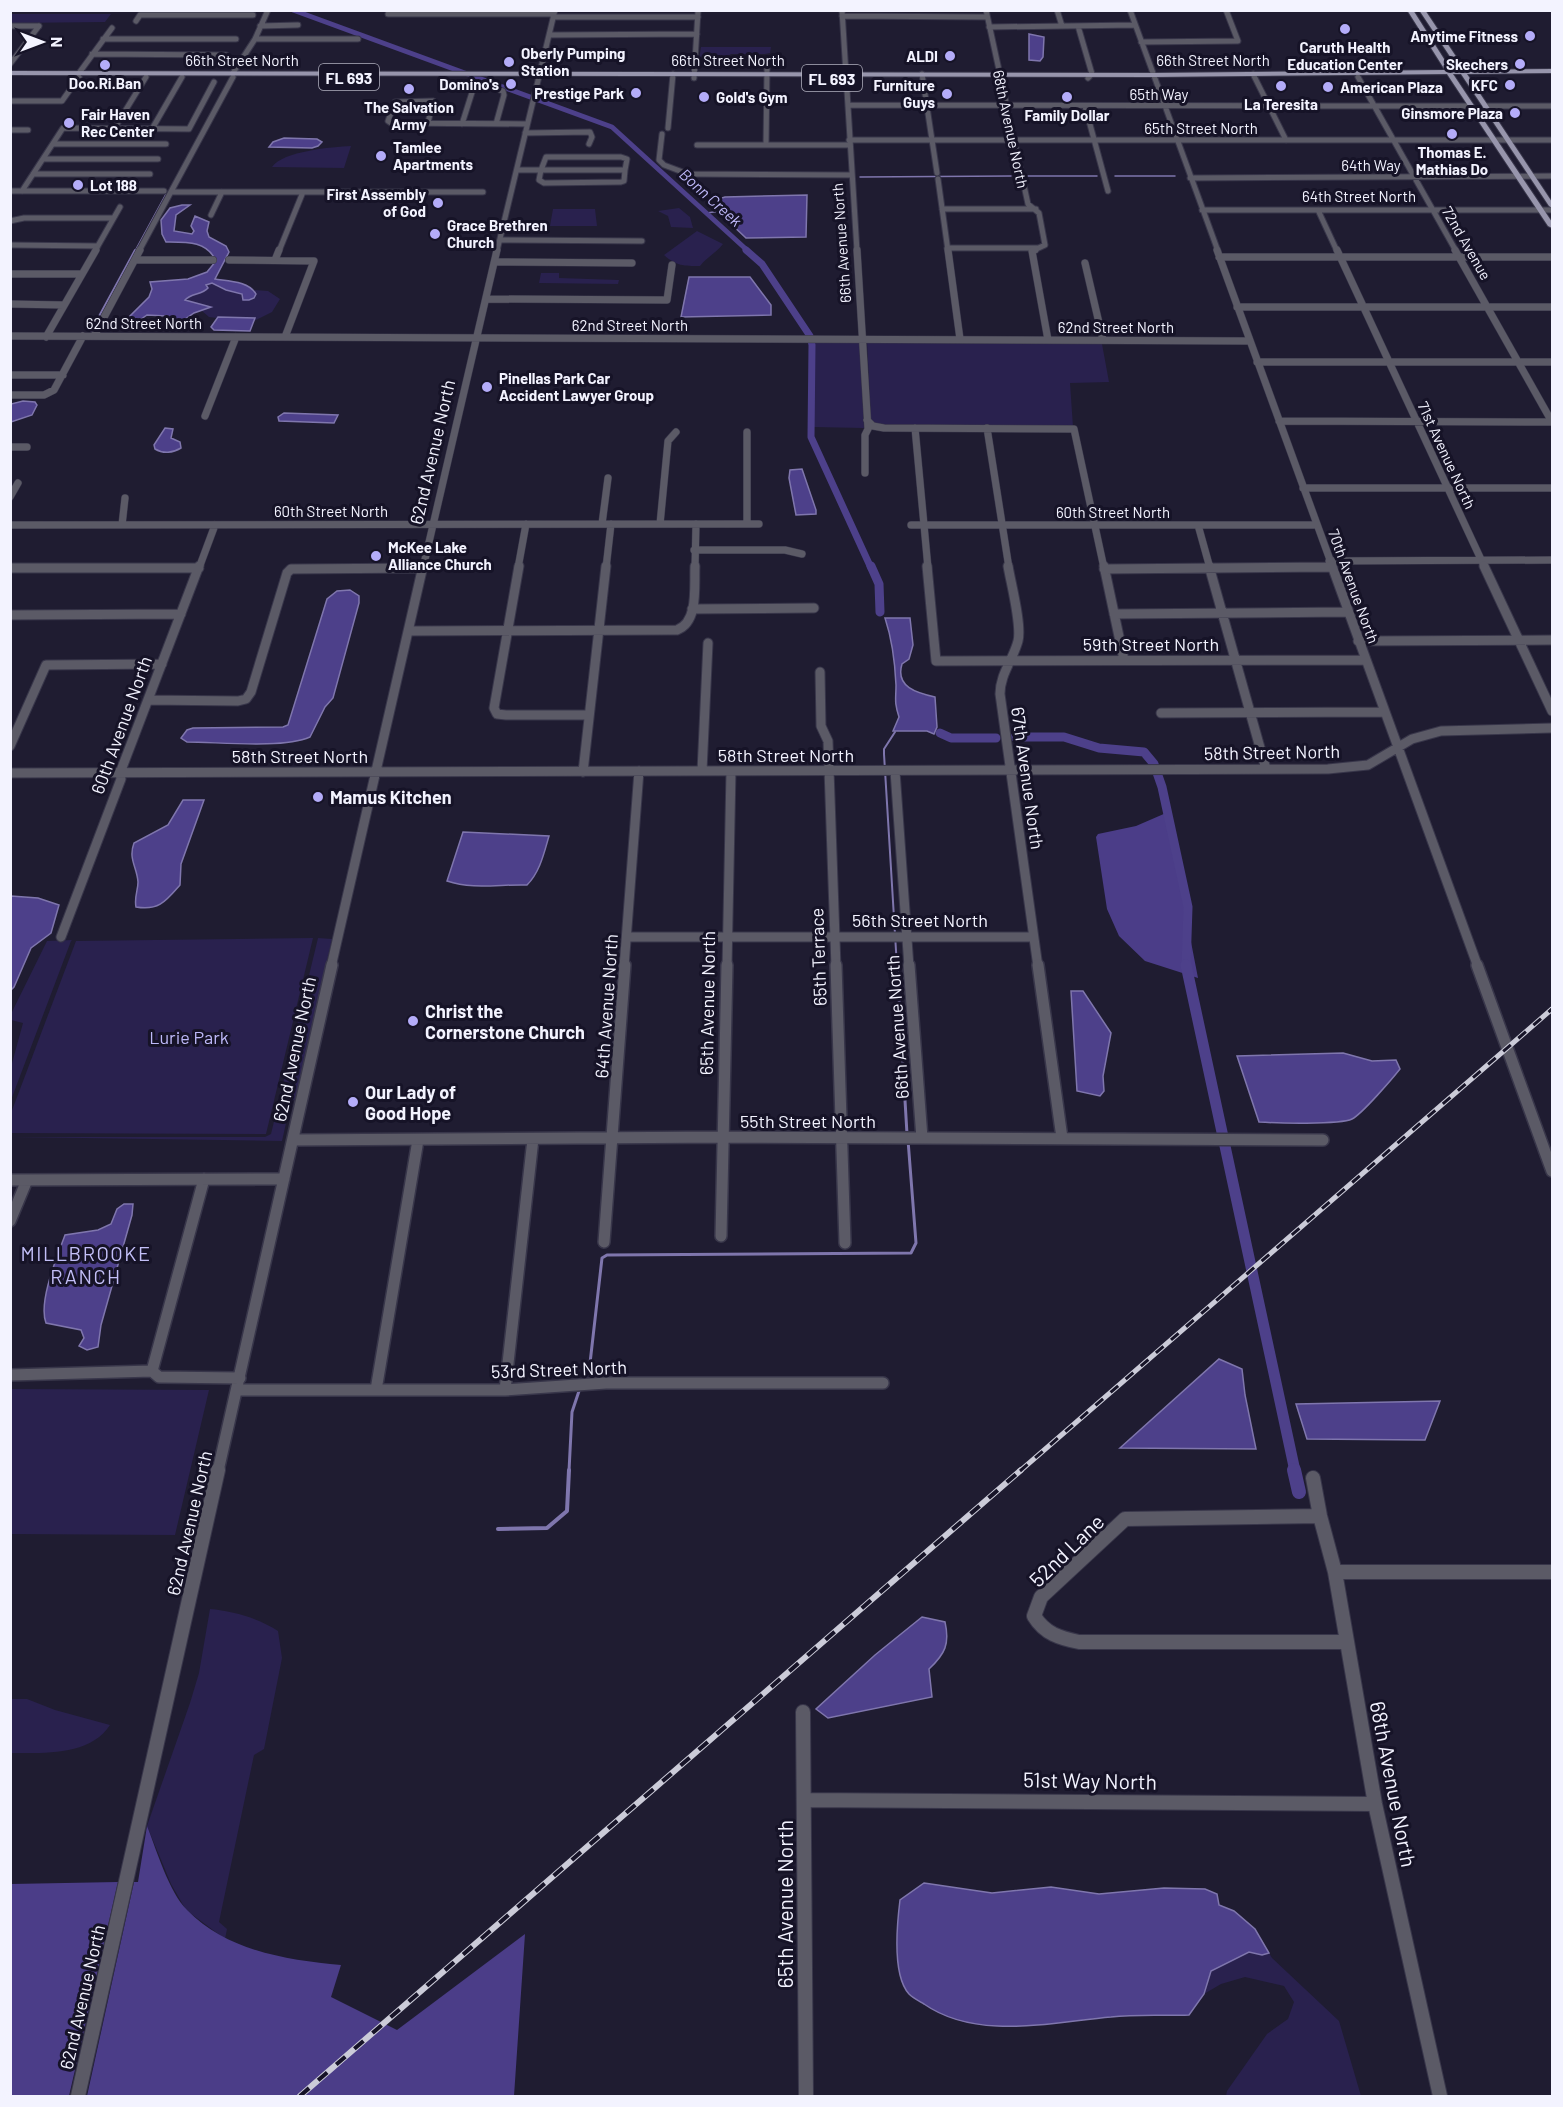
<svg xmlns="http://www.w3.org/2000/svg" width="1563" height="2107" font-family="Barlow,sans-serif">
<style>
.green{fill:#29214e}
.forest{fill:#4b3d88}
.water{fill:#4d408a;stroke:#7f76ad;stroke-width:1.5}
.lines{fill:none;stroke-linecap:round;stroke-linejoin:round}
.stream-far3{stroke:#7f76ad;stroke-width:1.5}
.stream-far2{stroke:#7f76ad;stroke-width:2}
.stream-far1{stroke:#7f76ad;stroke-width:3}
.stream{stroke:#7f76ad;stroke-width:4}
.canal-far4{stroke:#4d408a;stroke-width:5}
.canal-far3{stroke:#4d408a;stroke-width:7}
.canal-far2{stroke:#4d408a;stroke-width:9}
.canal-far1{stroke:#4d408a;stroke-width:11}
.canal{stroke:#4d408a;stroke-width:14}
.minor-far4-casing{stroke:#38364a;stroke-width:7}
.minor-far3-casing{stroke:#38364a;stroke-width:8}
.minor-far2-casing{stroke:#38364a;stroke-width:11}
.minor-far1-casing{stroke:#38364a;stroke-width:14}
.minor-casing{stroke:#38364a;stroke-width:16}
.major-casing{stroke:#38364a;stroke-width:2}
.minor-far4{stroke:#5b5a66;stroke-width:5}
.minor-far3{stroke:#5b5a66;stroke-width:7}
.minor-far2{stroke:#5b5a66;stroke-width:9}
.minor-far1{stroke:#5b5a66;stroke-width:11}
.minor{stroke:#5b5a66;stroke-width:14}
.major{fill:#9795ac;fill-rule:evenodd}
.rail-far1-casing{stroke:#cbcbd8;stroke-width:5}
.rail-casing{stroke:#cbcbd8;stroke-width:6}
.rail-far1{stroke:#161327;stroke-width:3;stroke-dasharray:10;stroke-linecap:butt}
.rail{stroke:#161327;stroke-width:4;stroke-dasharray:12;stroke-linecap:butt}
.poi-dot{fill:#b4acf9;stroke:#161327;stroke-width:2}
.labels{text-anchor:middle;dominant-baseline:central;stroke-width:6;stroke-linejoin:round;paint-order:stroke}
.far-poi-label{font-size:15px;font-weight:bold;fill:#f3f3ff;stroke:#161327;text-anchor:end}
.far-street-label{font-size:15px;fill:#f3f3ff;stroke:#161327}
.shield{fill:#161327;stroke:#b1b0be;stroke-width:1.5}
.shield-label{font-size:16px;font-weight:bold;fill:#f3f3ff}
.far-water-label{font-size:16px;font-style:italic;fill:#c1bbfc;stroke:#161327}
.street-label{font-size:18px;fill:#f3f3ff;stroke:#161327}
.poi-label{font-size:18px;font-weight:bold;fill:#f3f3ff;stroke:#161327;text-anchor:start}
.park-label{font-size:18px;fill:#beb9f9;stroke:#161327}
.neighbourhood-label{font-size:20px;letter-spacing:1.5px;fill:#c3bff8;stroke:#161327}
.near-street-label{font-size:21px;fill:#f3f3ff;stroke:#161327}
</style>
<rect width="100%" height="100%" fill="#1f1c31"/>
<path class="green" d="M11 14H111L105 22 11 23Z
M701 47H797H771L770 53 765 54H731L727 57 699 59Z
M351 146 344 168 272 167C283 151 332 147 351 146Z
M679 208 690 217 693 228 671 227 668 216 658 211Z
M553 209H595L597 226H550Z
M697 231 723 244C716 253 707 257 700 266 684 266 676 266 664 255Z
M541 273H559V278L619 280 618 284 539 283Z
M212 283C225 293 241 294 256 294L254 290 268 291 280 299 272 312 254 321 255 318H217L209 317 202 311 211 307 185 301 188 297 205 291 206 285Z
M814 341 860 342 864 428 813 427Z
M867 342 1102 344 1109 382 1070 383 1073 427 876 425 871 420Z
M313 938 266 1134 11 1133V1113L76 941Z
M318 938 332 939 296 1099 291 1101 282 1141 11 1137H265L271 1134Z
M72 940 71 941 11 1100V1067L23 1023 11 1020V1014L47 941Z
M11 1389 209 1390 175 1535 11 1534Z
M210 1609C233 1611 258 1618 278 1631L282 1658 264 1749 254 1755 219 1922 227 1929 225 1939 186 1910 171 1884 147 1826 190 1703 199 1673Z
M11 1699H27L55 1710 110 1725C90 1756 44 1753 11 1753Z
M1249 1952 1262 1955 1269 1953 1272 1958 1339 2021 1361 2096H1226L1227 2091 1267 2034 1288 2019 1294 2002 1284 1986 1245 1977 1221 1984 1204 1994 1211 1971Z"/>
<path class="forest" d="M1166 813 1198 978 1145 961 1119 936 1107 909 1096 837 1098 834 1136 826Z
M147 1826C157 1851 169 1892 187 1910 227 1951 287 1960 341 1965L331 1997 397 2030 525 1934 514 2096H87L134 1882H138Z
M118 1882 69 2096H11V1884Z"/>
<path class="water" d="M1029 34 1044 37 1043 57 1040 61 1029 60Z
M284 138 317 139 322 142 318 146 312 148 269 147 273 142Z
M807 195 806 237 746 238 708 202 725 197Z
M182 205H190L176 215 174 231 192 234 194 231 191 226 195 216 209 222 207 231 209 237 226 246 229 252 215 279C228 281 249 281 256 294L254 298 249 300H243L242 294 226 290 212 283 206 285 208 288C202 295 191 293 185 300L211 307 194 313 178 324 171 325 166 316 147 315 137 322 127 319 149 297 152 289 150 282 188 279 207 272 216 261C207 241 187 242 166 242L162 234 161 220 170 208Z
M689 277H750L771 305V315L681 317Z
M218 317 255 318 250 331 214 330 211 327Z
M23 401 35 402 37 405 32 415 11 422V404Z
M284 413 338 415 334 423 279 421 278 417Z
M165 428 173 429 171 438 180 442 181 448C173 453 163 454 155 449L154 445Z
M802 469 816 510V514L796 515 789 478 790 470Z
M350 590 359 596V603L333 698 325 707 310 737C282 749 219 742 187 742L181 738 187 730 193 728 283 727 288 725 327 599 337 591Z
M885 618H910L913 645 909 659 902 664C895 687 917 693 935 697L937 727 934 734 927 731H893L899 717C894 702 896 699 896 685 895 663 892 639 885 618Z
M183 800H204L181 864 180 885C166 901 159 911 136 907 134 897 138 891 138 882 137 867 128 859 134 843L168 825Z
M463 832 549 836C544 853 540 872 527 885 500 884 473 890 447 881Z
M11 896 38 898 59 905 51 933 31 948 14 987 11 990Z
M1071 991H1083L1111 1033 1103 1076 1104 1091 1100 1096 1077 1091Z
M1343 1053 1372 1061 1396 1060 1400 1069C1392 1079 1362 1114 1352 1119 1340 1125 1274 1123 1259 1122L1237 1056Z
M124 1204H133L132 1215 101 1325 98 1347 87 1350 79 1346 84 1338 81 1330 46 1323C38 1302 57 1257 65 1235L98 1230 111 1224 117 1209Z
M1219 1359 1242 1369 1245 1395 1256 1449 1120 1448Z
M1440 1401 1425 1440 1307 1439 1296 1404Z
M922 1617 945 1622C950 1644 945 1654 929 1669L932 1697 828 1718 816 1709 875 1655Z
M924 1883 992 1893 1051 1887 1099 1894 1164 1888 1205 1889 1217 1894 1219 1905 1234 1911 1255 1929 1269 1953 1262 1955 1249 1952 1211 1971 1204 1994 1189 2015C1163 2016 1137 2014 1111 2017 1052 2022 977 2041 924 2004 919 2001 913 1998 909 1994 892 1975 897 1924 900 1900Z"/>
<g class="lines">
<path class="stream-far3" d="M1028 176H1097
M1115 176H1175
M860 177 1011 176
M707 213 720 211
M135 251 166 194"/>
<path class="stream-far2" d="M91 331 135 250
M895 732 884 749V754L897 967"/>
<path class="stream-far1" d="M897 965 907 1134
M583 1382 589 1372 602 1258 607 1255 911 1253 916 1243 908 1140
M569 1471 572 1412 580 1388"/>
<path class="stream" d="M498 1529 547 1528 567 1511 569 1470"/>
<path class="canal-far4" d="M293 10 612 127 748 251"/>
<path class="canal-far3" d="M746 250 762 264 810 336 812 345 811 437 871 568"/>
<path class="canal-far2" d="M871 566 879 584 880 612
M940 733 951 738H996
M1015 737H1064L1099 748 1144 752 1154 764 1162 787 1188 907 1186 967"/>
<path class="canal-far1" d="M1186 965 1295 1471"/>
<path class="canal" d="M1294 1470 1299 1492"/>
<g class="minor-far4-casing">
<path id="minor-far4" d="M842 10 857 251
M986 10 1028 204 1039 213 1045 245 1032 251
M1057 10 1062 26
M1130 10 1218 251
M388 14H554
M842 16 987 17
M553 17H698
M136 21 140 15H253
M10 26H39
M260 26 298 25
M1078 26 1092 74 1088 78
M989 27 1135 25
M549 35 697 34
M103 39H236
M255 39H358
M1141 42 1238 41 1226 10
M92 54 226 55
M10 64 39 26
M79 73 112 28
M233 73 255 39 268 10
M922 74 937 173
M1253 74 1286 140
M1358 77 1456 251
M694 78 698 11
M1364 88H1411
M10 101H62L79 77
M848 105 1470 106
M1085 106 1108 191
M1485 106H1552
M428 123 433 101 395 102 388 121 391 123 527 124
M462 124 475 83 503 91 504 95 496 124
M668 128 673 74
M114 129 146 77
M152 129 182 77
M10 130H28
M525 133 590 132 592 137 589 144
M662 134 659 160 664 165 688 174 851 175
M849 140H1552
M53 144H166
M697 145H850
M766 145 767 69
M43 159H158
M517 170H541
M541 170H625
M541 170 539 180 544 183 621 182 624 181 625 170
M541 170 546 157H621L627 159 625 170
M33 174H150
M1190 178 1552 176
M938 179 948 251
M10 191H164
M22 191 63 128 189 129 214 82
M172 192H483
M942 209H1036
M1202 210H1552
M1318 210 1337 251
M211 215 222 192
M10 221 24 218H113
M500 240 642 241
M10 245 98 246
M947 248H1037
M95 251 120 207
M139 251 233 77
M279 251 303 192
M497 251 555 10"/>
</g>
<g class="minor-far3-casing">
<path id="minor-far3" d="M857 250 868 429 865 435V473
M948 250 960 339
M1035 250 1032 251 1048 340
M1217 250 1333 568
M1337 250 1485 568
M1455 250 1552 422
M1219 257H1552
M136 260H213
M229 260 314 261 285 337
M275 260 279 250
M495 262 632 263
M1085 263 1103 340
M10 274H81
M486 299 667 300 672 265
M10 304 64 305
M1237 307H1552
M10 336 1249 341
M94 336 140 250
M46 337 96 250
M1257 362H1552
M10 375H63
M10 395H44L54 390 83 336
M205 416 236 337
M867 420 873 426 884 428 1074 429 1104 568
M1279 421 1552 422
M915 428 928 568
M987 428 1009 568
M747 432V524
M10 447H27
M1303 488H1552
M10 497 18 483
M602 524 608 478
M660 524 668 441 676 432
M10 525 759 524
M122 525 125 498
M911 525H1316
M1198 525 1210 568
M694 550H785L802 554
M1329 561 1552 560
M199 568 215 525
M423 568 497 250
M518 568 526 524
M606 568 611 524
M695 568 696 524
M1259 568 1331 567"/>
</g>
<g class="minor-far2-casing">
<path id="minor-far2" d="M519 566 494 708 497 714 506 715H589
M927 566 936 661 1365 660
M1008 566C1011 584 1022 625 1018 641 1013 660 1000 674 1000 694L1038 967
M1104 566 1124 660
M1209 566 1266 769
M1332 566 1478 967
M1484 566 1552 711
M10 568H199
M1104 569 1331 567
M692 609 814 608
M1114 614 1348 612
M10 615 181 614
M409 631 677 630C699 622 694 586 695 566
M1358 641 1552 640
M820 672 821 726 828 741 836 967
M148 700 238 701 246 699 251 692 287 573 291 569 423 568
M1161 713 1384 712
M10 746 46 665 162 664
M702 771 708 643
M895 771 909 967
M583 772 606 566
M10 773 1328 769 1368 765 1412 739 1441 731 1552 728
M61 937 121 779 120 773 199 566
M628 937H1033
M331 967 423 566
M624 967 639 771
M727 967 731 771"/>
</g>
<g class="minor-far1-casing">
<path id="minor-far1" d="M836 965 845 1243
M909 965 922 1138
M1038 965 1062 1138
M1477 965 1552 1171
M293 1140 723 1137 1323 1140
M10 1180 284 1179
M10 1221 27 1180
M721 1236 727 965
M604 1242 625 965
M152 1371 204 1179
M10 1375 152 1371 159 1377 240 1378
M237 1390H505L606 1383H883
M376 1390 418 1140
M505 1390 533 1139
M218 1471 332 965"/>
</g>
<g class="minor-casing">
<path id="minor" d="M1313 1478 1320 1516 1335 1572 1375 1804 1440 2096
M1320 1516 1125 1519 1041 1597 1034 1616C1045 1634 1060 1638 1079 1642H1346
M1335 1572H1552
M803 1712 806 2096
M804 1800 1375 1804
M78 2096 218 1470"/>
</g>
<g class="major-casing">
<path id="major" d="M1407 10H1413L1451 70H1459L1419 10H1425L1465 70 1552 69V73L1467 74 1552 202V208L1549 206 1461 74H1453L1552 222V228L1548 226 1447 74 1153 77 10 75V71L1153 73 1445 70Z"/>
</g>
<use href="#minor-far4" class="minor-far4"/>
<use href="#minor-far3" class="minor-far3"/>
<use href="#minor-far2" class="minor-far2"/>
<use href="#minor-far1" class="minor-far1"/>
<use href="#minor" class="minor"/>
<use href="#major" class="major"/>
<g class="rail-far1-casing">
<path id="rail-far1" d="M1020 1471 1552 1009"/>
</g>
<g class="rail-casing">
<path id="rail" d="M300 2096 1021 1470"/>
</g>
<use href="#rail-far1" class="rail-far1"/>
<use href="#rail" class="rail"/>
</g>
<g class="poi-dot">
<circle cx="1345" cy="29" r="6"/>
<circle cx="1530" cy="36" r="6"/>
<circle cx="950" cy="56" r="6"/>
<circle cx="509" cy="62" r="6"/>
<circle cx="1520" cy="64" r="6"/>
<circle cx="105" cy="65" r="6"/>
<circle cx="511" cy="84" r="6"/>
<circle cx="1510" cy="85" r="6"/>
<circle cx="1281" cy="86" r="6"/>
<circle cx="1328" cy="87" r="6"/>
<circle cx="409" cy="89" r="6"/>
<circle cx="636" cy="93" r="6"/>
<circle cx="947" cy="94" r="6"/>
<circle cx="704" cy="97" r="6"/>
<circle cx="1067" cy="97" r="6"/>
<circle cx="1515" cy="113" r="6"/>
<circle cx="69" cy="123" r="6"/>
<circle cx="1452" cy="134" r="6"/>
<circle cx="381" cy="156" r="6"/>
<circle cx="78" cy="185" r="6"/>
<circle cx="438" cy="203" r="6"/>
<circle cx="435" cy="234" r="6"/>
<circle cx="487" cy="387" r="6"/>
<circle cx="376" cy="556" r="6"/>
<circle cx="318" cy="797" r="6"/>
<circle cx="413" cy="1021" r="6"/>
<circle cx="353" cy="1102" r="6"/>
</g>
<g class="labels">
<g class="far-poi-label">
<text x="1518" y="36">Anytime Fitness</text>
<text x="1345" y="47" text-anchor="middle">Caruth Health<tspan x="1345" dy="17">Education Center</tspan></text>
<text x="521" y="53" text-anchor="start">Oberly Pumping<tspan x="521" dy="17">Station</tspan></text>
<text x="938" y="56">ALDI</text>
<text x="1508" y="64">Skechers</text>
<text x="105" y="83" text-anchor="middle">Doo.Ri.Ban</text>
<text x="499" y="84">Domino's</text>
<text x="935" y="85">Furniture<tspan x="935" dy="17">Guys</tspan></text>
<text x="1498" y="85">KFC</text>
<text x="1340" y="87" text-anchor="start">American Plaza</text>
<text x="624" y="93">Prestige Park</text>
<text x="716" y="97" text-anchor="start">Gold's Gym</text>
<text x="1281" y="104" text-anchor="middle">La Teresita</text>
<text x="409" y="107" text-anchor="middle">The Salvation<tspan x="409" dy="17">Army</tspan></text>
<text x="1503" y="113">Ginsmore Plaza</text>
<text x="81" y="114" text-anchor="start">Fair Haven<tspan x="81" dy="17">Rec Center</tspan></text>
<text x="1067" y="115" text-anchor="middle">Family Dollar</text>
<text x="393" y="147" text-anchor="start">Tamlee<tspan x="393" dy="17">Apartments</tspan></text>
<text x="1452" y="152" text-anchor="middle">Thomas E.<tspan x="1452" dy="17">Mathias Do</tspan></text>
<text x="90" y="185" text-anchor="start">Lot 188</text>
<text x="426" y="194">First Assembly<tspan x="426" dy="17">of God</tspan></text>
<text x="447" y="225" text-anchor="start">Grace Brethren<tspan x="447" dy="17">Church</tspan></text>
<text x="499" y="378" text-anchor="start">Pinellas Park Car<tspan x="499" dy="17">Accident Lawyer Group</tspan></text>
<text x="388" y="547" text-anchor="start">McKee Lake<tspan x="388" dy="17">Alliance Church</tspan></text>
</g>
<g class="far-street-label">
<text x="242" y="60">66th Street North</text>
<text x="728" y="60">66th Street North</text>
<text x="1213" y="60">66th Street North</text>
<text x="1159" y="94">65th Way</text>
<text x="1201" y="128">65th Street North</text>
<text transform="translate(1011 129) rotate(78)">68th Avenue North</text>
<text x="1371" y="165">64th Way</text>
<text x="1359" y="196">64th Street North</text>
<text transform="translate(841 243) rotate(-94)">66th Avenue North</text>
<text transform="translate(1467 243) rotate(60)">72nd Avenue</text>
<text x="144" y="323">62nd Street North</text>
<text x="630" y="325">62nd Street North</text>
<text x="1116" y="327">62nd Street North</text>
<text transform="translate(1447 455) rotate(65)">71st Avenue North</text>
<text x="331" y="511">60th Street North</text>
<text x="1113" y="512">60th Street North</text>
<text transform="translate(1354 586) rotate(70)">70th Avenue North</text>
</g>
<g class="shield">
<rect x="319" y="64" width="60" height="26" rx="4.5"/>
<rect x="802" y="65" width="60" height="26" rx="4.5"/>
</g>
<g class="shield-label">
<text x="349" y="77">FL 693</text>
<text x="832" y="78">FL 693</text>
</g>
<g class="far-water-label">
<text transform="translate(711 197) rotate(42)">Bonn Creek</text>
</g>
<g class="street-label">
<text transform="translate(432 452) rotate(-77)">62nd Avenue North</text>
<text x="1151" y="644">59th Street North</text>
<text transform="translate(121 725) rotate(-70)">60th Avenue North</text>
<text transform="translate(1272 752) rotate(-1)">58th Street North</text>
<text x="786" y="755">58th Street North</text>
<text x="300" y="756">58th Street North</text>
<text transform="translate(1028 778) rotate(82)">67th Avenue North</text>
<text x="920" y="920">56th Street North</text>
<text transform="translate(818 957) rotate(-92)">65th Terrace</text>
<text transform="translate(707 1003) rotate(-89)">65th Avenue North</text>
<text transform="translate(606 1006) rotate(-86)">64th Avenue North</text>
<text transform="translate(897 1027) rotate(-94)">66th Avenue North</text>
<text transform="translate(294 1049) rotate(-78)">62nd Avenue North</text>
<text x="808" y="1121">55th Street North</text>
<text transform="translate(559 1369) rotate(-2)">53rd Street North</text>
<text transform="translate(189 1523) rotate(-77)">62nd Avenue North</text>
<text transform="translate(82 1997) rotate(-77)">62nd Avenue North</text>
</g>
<g class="poi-label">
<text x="330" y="797">Mamus Kitchen</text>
<text x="425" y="1011">Christ the<tspan x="425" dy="21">Cornerstone Church</tspan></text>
<text x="365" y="1092">Our Lady of<tspan x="365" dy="21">Good Hope</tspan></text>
</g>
<g class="park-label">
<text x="189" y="1037">Lurie Park</text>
</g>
<g class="neighbourhood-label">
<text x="86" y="1253">MILLBROOKE<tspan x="86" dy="23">RANCH</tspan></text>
</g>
<g class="near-street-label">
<text transform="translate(1066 1550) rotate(-44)">52nd Lane</text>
<text transform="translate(1090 1780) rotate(1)">51st Way North</text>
<text transform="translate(1394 1784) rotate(79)">68th Avenue North</text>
<text transform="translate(784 1904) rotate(-90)">65th Avenue North</text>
</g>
</g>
<rect width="1563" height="2107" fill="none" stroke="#f3f3ff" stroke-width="24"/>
<g transform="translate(42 42) rotate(90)" stroke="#161327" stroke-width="4.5" paint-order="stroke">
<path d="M0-4.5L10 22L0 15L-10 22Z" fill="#f3f3ff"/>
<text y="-9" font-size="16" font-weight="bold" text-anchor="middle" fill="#f3f3ff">N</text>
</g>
</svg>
